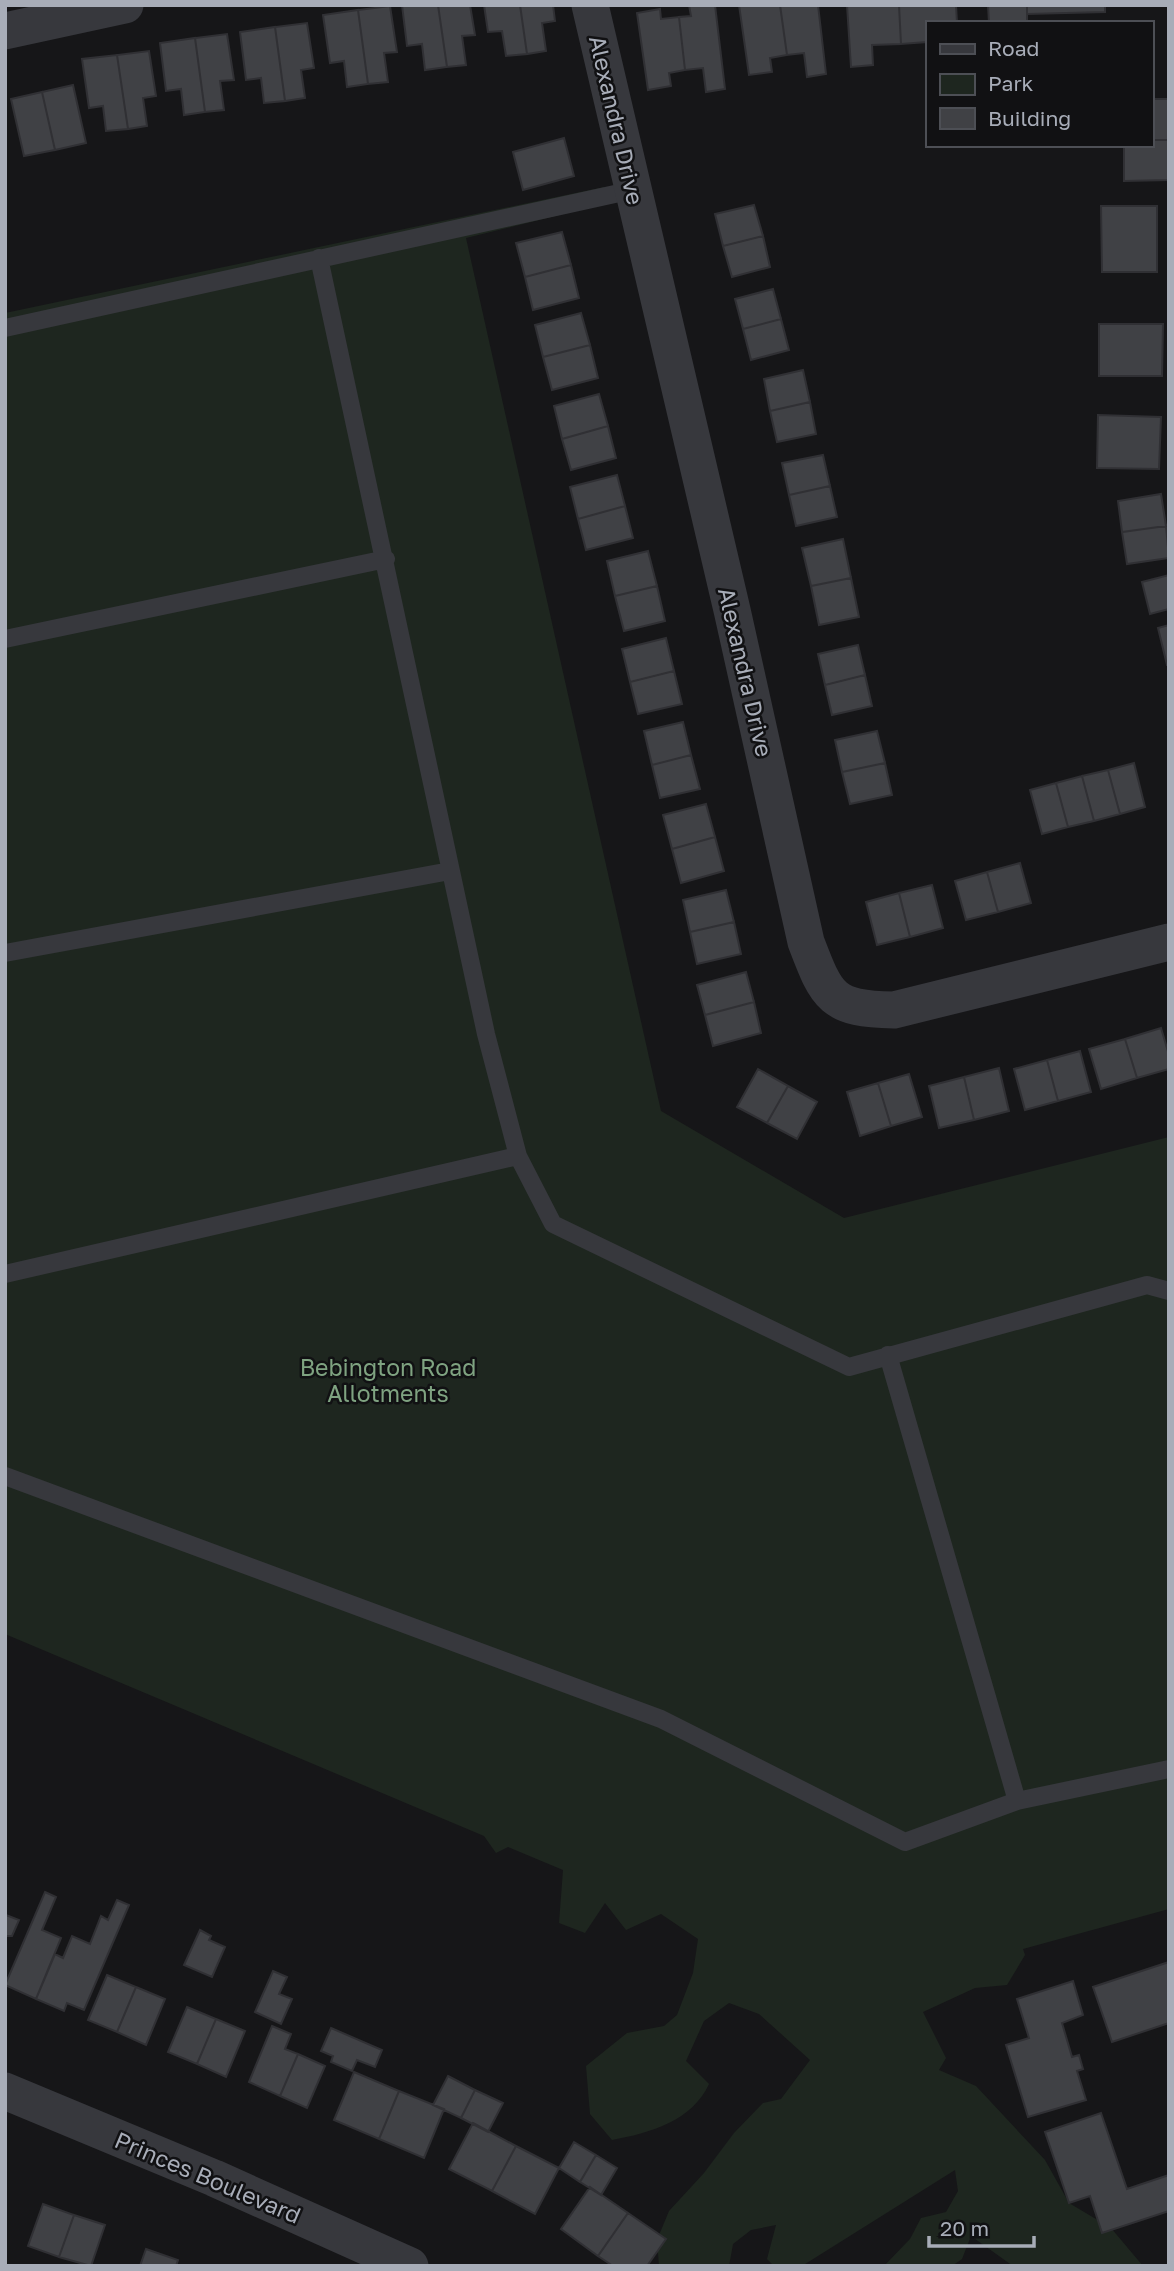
<svg xmlns="http://www.w3.org/2000/svg" width="1174" height="2271" font-family="'Golos Text',sans-serif">
<style>
.green{fill:#1e261f}
.building{fill:#404145;stroke:#303034;stroke-width:2}
.lines{fill:none;stroke-linecap:round;stroke-linejoin:round}
.lane{stroke:#37383d;stroke-width:18}
.street{stroke:#37383d;stroke-width:37}
.labels{text-anchor:middle;dominant-baseline:central;stroke-width:5;stroke-linejoin:round;paint-order:stroke}
.street-label{font-size:23px;fill:#a8adb8;stroke:#111113}
.park-label{font-size:23px;fill:#7fa381;stroke:#111113}
</style>
<rect width="100%" height="100%" fill="#161618"/>
<path class="green" d="M604 187 608 203 466 238 661 1111 844 1218 1169 1137V1909L1023 1949 1025 1955 1007 1985 975 1988 923 2012 946 2058 939 2070 976 2086 1045 2160 1069 2203 1111 2228 1143 2266H1013L971 2236 962 2259 952 2266H884L910 2239 921 2218 946 2212 958 2191 955 2170 802 2266H774L767 2259 776 2225 751 2230 733 2244 729 2266H659L657 2240 669 2211 704 2173 734 2133 763 2103 781 2099 810 2060 759 2014 729 2003 704 2021 686 2061 709 2084C692 2121 650 2133 612 2140L590 2114 586 2066 627 2033 664 2026 677 2015 693 1973 698 1939 661 1914 626 1930 605 1903 585 1933 559 1923 563 1870 508 1847 496 1853 484 1836 5 1634V313Z"/>
<path class="building" d="M402 5H438L447 67 425 70 422 44 407 46Z
M438 5H470L475 35 462 36 466 65 447 67Z
M484 5H520L527 54 506 56 502 31 488 32Z
M520 5H553L555 21 542 23 546 51 527 54Z
M689 5H715L725 89 706 92 703 68 685 70 679 17 691 16Z
M739 5H780L787 55 770 58 772 72 749 75Z
M780 5H818L826 74 807 77 804 53 787 55Z
M847 5H899L901 44 872 45 873 65 851 67Z
M899 5H956L957 23H927V42L901 44Z
M988 5H1027V23H989Z
M1027 5H1105V12L1027 14Z
M390 6 397 52 384 53 388 82 368 84 358 10Z
M660 9 661 19 679 17 685 70 669 73 671 86 648 90 637 13Z
M358 10 368 84 347 87 344 61 330 63 323 15Z
M307 23 314 68 301 70 305 98 285 101 275 27Z
M275 27 285 101 264 103 261 78 246 80 240 32Z
M227 34 234 80 220 81 224 110 205 112 195 38Z
M195 38 205 112 184 115 181 89 166 91 160 43Z
M149 51 156 96 143 98 147 126 128 129 117 55Z
M117 55 128 129 106 131 103 106 89 108 82 59Z
M73 85 86 143 55 150 42 92Z
M42 92 55 150 24 156 11 99Z
M1151 99H1169V140H1151Z
M564 138 574 176 523 190 513 152Z
M1151 140H1168L1169 180 1124 181V145H1151Z
M754 205 763 236 723 246 715 214Z
M1101 206H1157V272H1102Z
M562 232 571 265 525 277 516 243Z
M763 236 770 267 732 277 723 246Z
M571 265 579 298 533 310 525 277Z
M773 289 781 319 743 329 735 299Z
M581 313 590 345 543 357 535 325Z
M781 319 789 350 751 360 743 329Z
M1099 324H1163L1162 376H1099Z
M590 345 598 378 552 390 543 357Z
M803 370 810 402 770 411 764 379Z
M599 394 608 426 562 439 554 406Z
M810 402 816 434 777 442 770 411Z
M1098 415 1161 417 1159 469 1097 468Z
M608 426 616 458 571 470 562 439Z
M823 455 830 486 789 495 782 463Z
M617 475 625 506 578 519 570 487Z
M830 486 837 517 796 526 789 495Z
M1161 494 1166 526 1122 532 1118 501Z
M625 506 633 538 586 550 578 519Z
M1166 526 1169 558 1127 564 1122 532Z
M843 539 851 578 811 586 802 548Z
M648 551 657 586 615 596 607 561Z
M1169 575V609L1150 614 1142 582Z
M851 578 859 617 819 625 811 586Z
M657 586 665 621 624 631 615 596Z
M1169 625V665H1167L1158 628Z
M666 638 674 671 630 682 622 649Z
M858 645 865 675 825 685 818 654Z
M674 671 682 704 638 714 630 682Z
M865 675 872 706 832 715 825 685Z
M683 722 691 755 652 765 644 731Z
M877 731 885 763 842 772 835 740Z
M691 755 700 789 660 798 652 765Z
M885 763 892 795 850 804 842 772Z
M1134 763 1145 807 1120 814 1108 770Z
M1108 770 1120 814 1094 821 1082 776Z
M1082 776 1094 821 1068 827 1056 783Z
M1056 783 1068 827 1042 834 1030 790Z
M706 804 715 837 672 849 663 815Z
M715 837 724 871 681 883 672 849Z
M1020 863 1031 903 998 912 987 872Z
M987 872 998 912 966 920 955 881Z
M932 885 943 928 910 937 899 893Z
M726 890 734 922 690 932 683 900Z
M899 893 910 937 877 945 866 902Z
M734 922 741 954 697 964 690 932Z
M746 972 754 1002 705 1015 697 985Z
M754 1002 761 1033 713 1046 705 1015Z
M1161 1028 1169 1055V1069L1137 1078 1125 1039Z
M1125 1039 1137 1078 1101 1089 1089 1049Z
M1080 1051 1091 1092 1058 1101 1047 1060Z
M1047 1060 1058 1101 1025 1110 1014 1069Z
M999 1068 1009 1111 974 1120 964 1077Z
M758 1069 788 1086 767 1123 737 1107Z
M909 1074 922 1117 891 1126 878 1083Z
M964 1077 974 1120 939 1128 929 1086Z
M878 1083 891 1126 860 1136 847 1092Z
M788 1086 817 1102 797 1139 767 1123Z
M45 1892 56 1897 42 1930 61 1938 36 1999 5 1985Z
M117 1900 129 1905 84 2010 67 2003 64 2011 36 1999 55 1954 63 1958 72 1936 90 1944 101 1916 108 1920Z
M6 1915 19 1920 12 1936H5Z
M200 1930 211 1936 209 1940 225 1947 212 1977 184 1965Z
M1169 1962V2023L1112 2042 1093 1987Z
M273 1971 287 1977 279 1994 292 1999 281 2024 255 2012Z
M107 1975 136 1987 117 2032 88 2020Z
M1073 1981 1083 2015 1062 2023 1072 2057 1079 2055 1083 2069 1077 2071 1086 2100 1028 2117 1006 2045 1029 2038 1017 1999Z
M136 1987 165 1999 146 2045 117 2032Z
M187 2007 216 2019 197 2064 168 2052Z
M216 2019 245 2031 226 2077 197 2064Z
M272 2026 291 2034 285 2049 298 2054 280 2096 249 2082Z
M331 2028 382 2050 375 2067 357 2060 352 2071 331 2062 333 2056 321 2051Z
M298 2054 325 2066 307 2108 280 2096Z
M354 2072 399 2091 379 2139 334 2120Z
M448 2076 475 2090 461 2118 433 2105Z
M475 2090 503 2103 488 2132 461 2118Z
M399 2091 444 2109 424 2158 379 2139Z
M1101 2113 1127 2189 1169 2175V2211L1102 2233 1090 2196 1069 2203 1045 2132Z
M473 2123 516 2146 492 2191 449 2169Z
M574 2142 596 2155 580 2182 559 2168Z
M516 2146 559 2168 535 2214 492 2191Z
M596 2155 617 2168 601 2195 580 2182Z
M590 2187 628 2213 598 2256 561 2229Z
M43 2204 74 2215 59 2257 28 2246Z
M628 2213 666 2239 647 2266H613L598 2256Z
M74 2215 105 2225 91 2266 59 2257Z
M146 2249 178 2260 176 2266H140Z"/>
<g class="lines">
<path class="lane" d="M319 258 486 1034 518 1156 553 1224 849 1367 1147 1285 1169 1291
M5 328 633 190
M5 639 386 559
M5 953 450 871
M5 1274 518 1156
M888 1355 1017 1801 1169 1769
M5 1476 661 1719 905 1842 1017 1801"/>
<path class="street" d="M590 5 732 610 806 942C827 997 831 1009 894 1010L1169 942
M5 31 125 5
M5 2091 214 2178 410 2266"/>
</g>
<g class="labels">
<g class="street-label">
<text transform="translate(617 120) rotate(77)">Alexandra Drive</text>
<text transform="translate(746 672) rotate(77)">Alexandra Drive</text>
<text transform="translate(208 2177) rotate(23)">Princes Boulevard</text>
</g>
<g class="park-label">
<text x="388" y="1367">Bebington Road<tspan x="388" dy="26">Allotments</tspan></text>
</g>
</g>
<rect width="1174" height="2271" fill="none" stroke="#a8adb8" stroke-width="14"/>
<rect x="926" y="21" width="228" height="126" fill="#111113" stroke="#4d4f55" stroke-width="2"/>
<rect x="940" y="44" width="35" height="10" fill="#37383d" stroke="#4d4f55" stroke-width="2"/>
<text x="988" y="56" font-size="21" fill="#a8adb8">Road</text>
<rect x="940" y="74" width="35" height="21" fill="#1e261f" stroke="#4d4f55" stroke-width="2"/>
<text x="988" y="91" font-size="21" fill="#a8adb8">Park</text>
<rect x="940" y="108" width="35" height="21" fill="#404145" stroke="#4d4f55" stroke-width="2"/>
<text x="988" y="126" font-size="21" fill="#a8adb8">Building</text>
<path d="M929 2236v10h105v-10" fill="none" stroke="#a8adb8" stroke-width="3.5"/>
<text x="940" y="2236" font-size="21" fill="#a8adb8" stroke="#111113" stroke-width="5" paint-order="stroke">20 m</text>
</svg>
